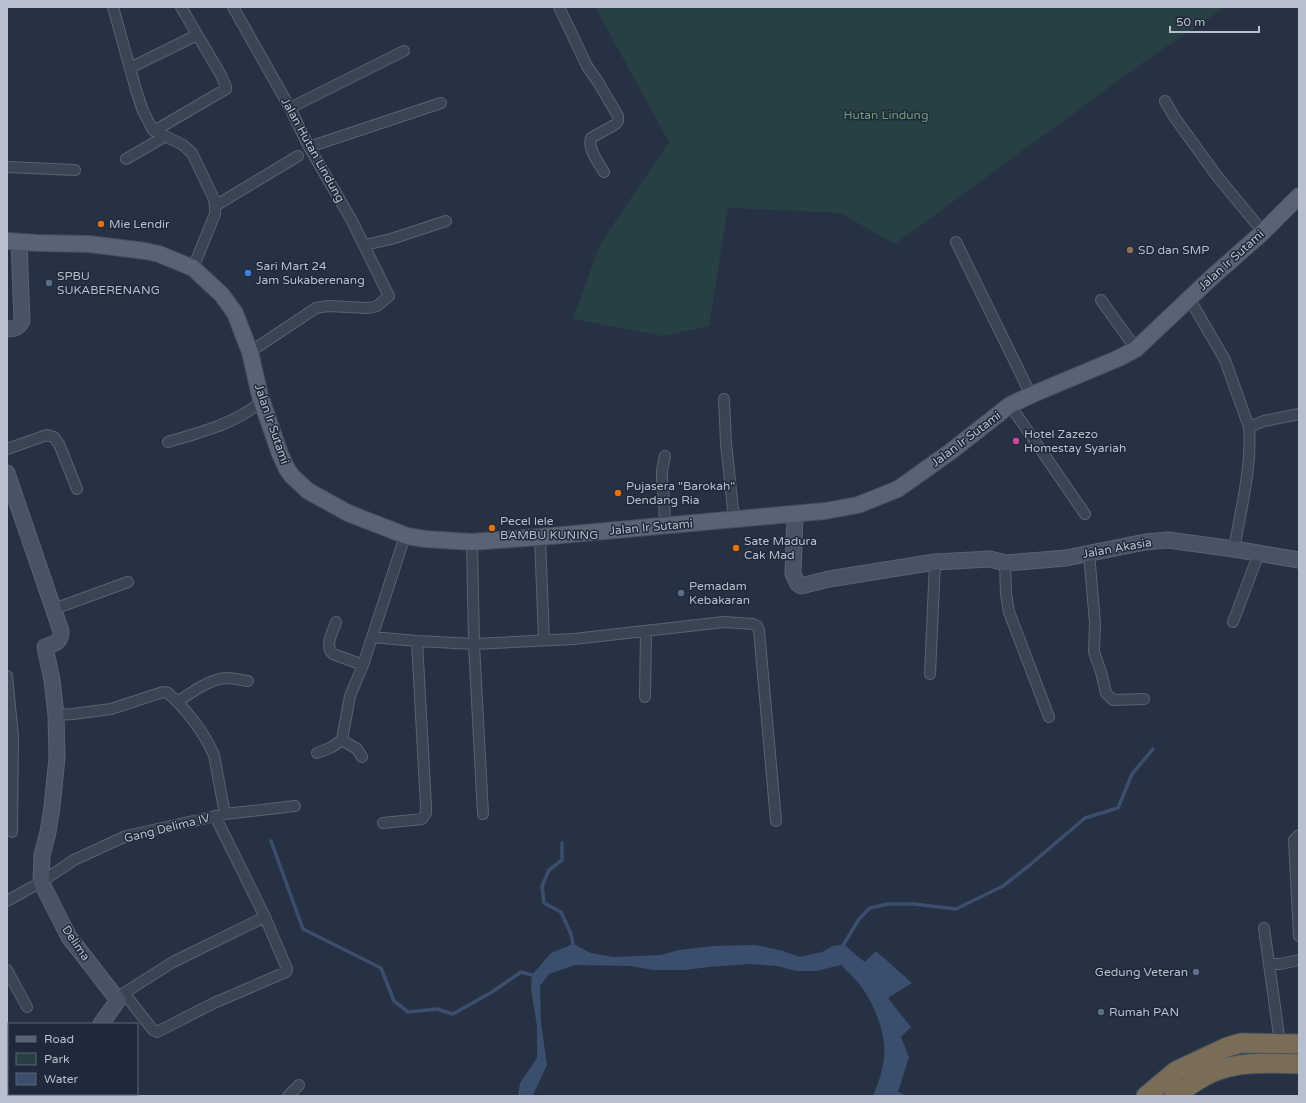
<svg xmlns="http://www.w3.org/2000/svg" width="1306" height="1103" font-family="'Varela Round',sans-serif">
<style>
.green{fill:#284044}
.water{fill:#3c4e6d}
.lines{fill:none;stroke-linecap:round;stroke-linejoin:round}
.stream{stroke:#3c4e6d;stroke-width:3.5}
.street-casing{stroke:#596270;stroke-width:12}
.secondary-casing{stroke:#596270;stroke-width:17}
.primary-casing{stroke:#444d5c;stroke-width:18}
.highway-casing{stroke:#454f5d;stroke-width:21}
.street{stroke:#3b4453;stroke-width:10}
.secondary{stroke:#495366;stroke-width:15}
.primary{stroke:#596373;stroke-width:16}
.highway{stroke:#796d58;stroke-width:19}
.food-dot{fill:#e8710a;stroke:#1f2939;stroke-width:1.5}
.education-dot{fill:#8d6e63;stroke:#1f2939;stroke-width:1.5}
.shop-dot{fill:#3f7fe0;stroke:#1f2939;stroke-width:1.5}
.service-dot{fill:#5c6f8a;stroke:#1f2939;stroke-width:1.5}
.hotel-dot{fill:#d1479c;stroke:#1f2939;stroke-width:1.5}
.labels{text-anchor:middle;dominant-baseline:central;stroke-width:3;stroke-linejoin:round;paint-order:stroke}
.park-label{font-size:12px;fill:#6f9e7b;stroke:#1f2939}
.street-label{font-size:12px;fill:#b8bfcd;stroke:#1f2939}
.poi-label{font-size:12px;fill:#b8bfcd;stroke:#1f2939;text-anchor:start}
</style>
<rect width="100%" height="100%" fill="#263244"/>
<path class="green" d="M595 7H1225L1141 64 895 244 840 213 728 208 709 326 662 336 573 319 600 244 669 142Z"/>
<path class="water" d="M573 944 591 953 613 957 661 955 679 950 714 946 756 945 783 951 800 957 822 952 833 946 844 944 856 955 865 962 876 951 912 983 888 998 911 1027 901 1037 909 1057 898 1092 908 1096H873C878 1083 883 1071 884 1057 887 1032 872 999 856 980 851 975 846 970 841 965L816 971H796L777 966 750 964 709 967 685 970H653L630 966 575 965 549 974 540 986 541 1023 547 1065 534 1093 533 1096H518L520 1083 537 1058V1026L531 989 532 975 551 953Z"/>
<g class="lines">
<path class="stream" d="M271 841 303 929 381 968 394 1001 408 1012 437 1009 453 1014 492 992 521 972 532 975
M562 843V860L549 870 542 886 544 903 561 912 571 934 573 944
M844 944 859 919 870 908 888 904H914L956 909 1003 886 1031 864 1085 818 1118 808 1132 774 1153 749"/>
<g class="street-casing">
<path id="street" d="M113 7 136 90 143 111 153 130 183 145 192 153 214 199 215 206V214L193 268
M233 7 290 108 309 147 351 219 389 296 377 306 368 308 328 306 316 308 250 352
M559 7 587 66 598 82 618 116V121L616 124 591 138C587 149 599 163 604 172
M130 68 197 35
M1165 101 1175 118 1217 176 1263 232
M290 108 404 51
M154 131 226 89V87L221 75 181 7
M309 147 441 103
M126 159 164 137
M7 167 75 170
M215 206 298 156
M956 242 1031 395
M365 245 391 239 446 221
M1189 298 1225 360 1249 427
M1101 300 1136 349
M724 399 726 443 734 519
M1010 405 1085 514
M168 442C201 432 235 424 262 401
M7 449 47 435 54 437 59 444 77 489
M665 526 664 500 662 479V471L665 456
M540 537 544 640
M472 542 474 644 483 814
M1234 549C1241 509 1252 467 1249 427L1264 421 1299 414
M1089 553 1095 623 1094 652 1101 672 1106 693 1113 700 1144 699
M1005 563 1006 594 1009 612 1049 717
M54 609 128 582
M336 622C333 632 324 646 333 654L363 665
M1233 622 1259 553
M372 637 417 641 474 644 574 639 724 622 753 624 757 626 759 630 776 821
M930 674 935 562
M7 676 13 736 12 832
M645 697 646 631
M177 702C191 693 209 679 226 678 233 678 241 680 248 681
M56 715 73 714 111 709 163 692 168 693C186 709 204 732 214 755L225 814
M317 753 332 747 342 740
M362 757 357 749 342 740 343 734 350 696 363 665 405 536
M383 823 422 819 426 813V807L417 641
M1299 835 1294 840 1299 936
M7 901 41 882 74 860 126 836 225 814 295 806
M1264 928 1280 1043
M1270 964H1280L1299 960
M7 970 27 1007
M124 993 153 1030 157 1032 214 1003 286 972 287 969 265 917 215 816
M120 997 124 993 173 962 265 917
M288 1096 299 1085"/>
</g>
<g class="secondary-casing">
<path id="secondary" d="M7 329C14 329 18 328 22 321L19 242
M7 473 61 631C61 643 55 643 45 647L52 680 56 715 57 758 52 807 48 832 42 855 41 882 69 937 118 1000 101 1024
M795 514 793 574 798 584 801 586 829 579 935 562 990 559 1005 563 1043 560 1066 558 1145 542 1168 540 1234 549 1299 560
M46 1096 48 1094"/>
</g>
<g class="primary-casing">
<path id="primary" d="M7 241 38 243 89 244 145 251 159 254 193 268 222 295 235 313 250 352 260 396 280 454 287 469 292 476 308 491 348 513 407 536 425 539 472 542 540 537 825 511 858 505 898 489 950 452 1010 405 1031 395 1119 358 1136 349 1211 278 1263 232 1299 196"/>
</g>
<g class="highway-casing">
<path id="highway" d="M1146 1096 1176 1071 1227 1047 1241 1043 1299 1044
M1174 1096C1186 1088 1198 1079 1211 1073 1238 1061 1270 1063 1299 1064"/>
</g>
<use href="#street" class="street"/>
<use href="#secondary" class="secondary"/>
<use href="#primary" class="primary"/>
<use href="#highway" class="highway"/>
</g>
<g class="food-dot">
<circle cx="101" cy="224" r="4"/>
<circle cx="618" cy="493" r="4"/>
<circle cx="492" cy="528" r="4"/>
<circle cx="736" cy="548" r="4"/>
</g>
<circle class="education-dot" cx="1130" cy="250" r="4"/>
<circle class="shop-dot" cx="248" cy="273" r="4"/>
<g class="service-dot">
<circle cx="49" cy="283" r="4"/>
<circle cx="681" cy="593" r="4"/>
<circle cx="1196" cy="972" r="4"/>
<circle cx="1101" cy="1012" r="4"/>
</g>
<circle class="hotel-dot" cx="1016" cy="441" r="4"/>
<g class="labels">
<g class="park-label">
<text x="886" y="115">Hutan Lindung</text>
</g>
<g class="street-label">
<text transform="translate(313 150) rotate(61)">Jalan Hutan Lindung</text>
<text transform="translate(1231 260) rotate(-42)">Jalan Ir Sutami</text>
<text transform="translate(272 424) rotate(71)">Jalan Ir Sutami</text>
<text transform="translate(966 439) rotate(-37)">Jalan Ir Sutami</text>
<text transform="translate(651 527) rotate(-5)">Jalan Ir Sutami</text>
<text transform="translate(1117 548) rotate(-10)">Jalan Akasia</text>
<text transform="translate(167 828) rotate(-14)">Gang Delima IV</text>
<text transform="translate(76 943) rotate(56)">Delima</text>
</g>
<g class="poi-label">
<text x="109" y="224">Mie Lendir</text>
<text x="1138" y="250">SD dan SMP</text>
<text x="256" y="266">Sari Mart 24<tspan x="256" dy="14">Jam Sukaberenang</tspan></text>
<text x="57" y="276">SPBU<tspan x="57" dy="14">SUKABERENANG</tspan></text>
<text x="1024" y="434">Hotel Zazezo<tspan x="1024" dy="14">Homestay Syariah</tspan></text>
<text x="626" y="486">Pujasera "Barokah"<tspan x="626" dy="14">Dendang Ria</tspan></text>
<text x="500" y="521">Pecel lele<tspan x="500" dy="14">BAMBU KUNING</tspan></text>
<text x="744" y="541">Sate Madura<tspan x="744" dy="14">Cak Mad</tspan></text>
<text x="689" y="586">Pemadam<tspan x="689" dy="14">Kebakaran</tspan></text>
<text x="1188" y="972" text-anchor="end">Gedung Veteran</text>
<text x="1109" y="1012">Rumah PAN</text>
</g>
</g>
<rect width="1306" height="1103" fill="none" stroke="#b8bfcd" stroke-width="16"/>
<rect x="8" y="1023" width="130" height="72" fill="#1f2939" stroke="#5c6574"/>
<rect x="16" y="1036" width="20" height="6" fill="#596373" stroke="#5c6574"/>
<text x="44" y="1043" font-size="12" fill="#b8bfcd">Road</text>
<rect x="16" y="1053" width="20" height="12" fill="#284044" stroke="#5c6574"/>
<text x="44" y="1063" font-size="12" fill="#b8bfcd">Park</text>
<rect x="16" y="1073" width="20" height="12" fill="#3c4e6d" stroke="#5c6574"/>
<text x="44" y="1083" font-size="12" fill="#b8bfcd">Water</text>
<path d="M1170 26v6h89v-6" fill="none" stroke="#b8bfcd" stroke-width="2"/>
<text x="1176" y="26" font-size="12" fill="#b8bfcd" stroke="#1f2939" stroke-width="3" paint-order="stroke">50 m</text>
</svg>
